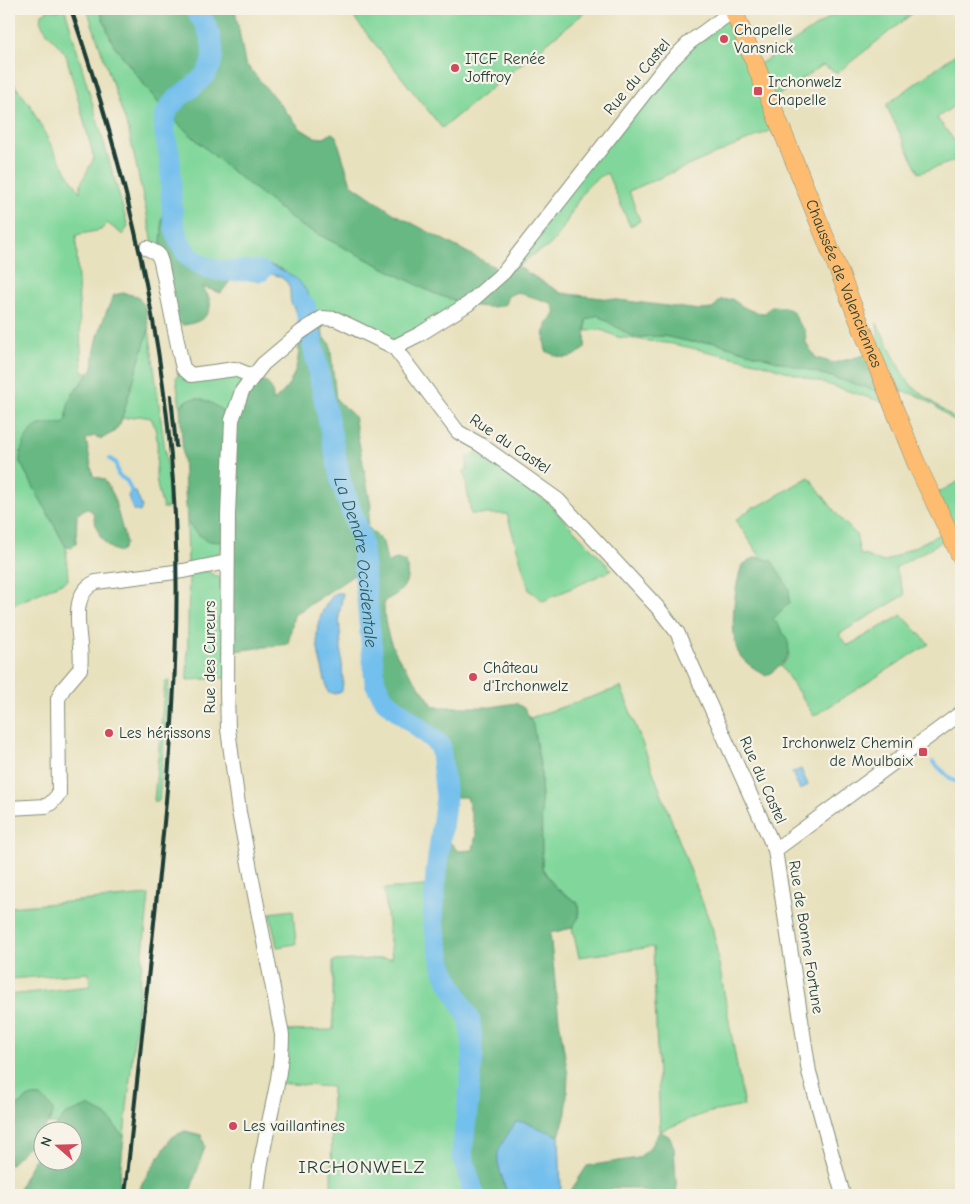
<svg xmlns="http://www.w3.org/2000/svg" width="970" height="1204" font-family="'Comic Neue',sans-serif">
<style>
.green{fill:#81d79b;stroke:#508a68}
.forest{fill:#68b883;stroke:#447a5c}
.water{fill:#73bfed;stroke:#497e90}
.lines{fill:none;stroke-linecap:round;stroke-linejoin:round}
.stream{stroke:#73bfed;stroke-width:4}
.river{stroke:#73bfed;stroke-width:21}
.minor-casing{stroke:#848f79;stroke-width:16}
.major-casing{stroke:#848f79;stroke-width:19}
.minor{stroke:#fff;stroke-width:14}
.major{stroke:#fdbc70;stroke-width:18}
.rail{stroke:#1f3d34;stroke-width:4}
.poi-dot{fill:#d1495b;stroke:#f7f3e8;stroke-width:2}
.labels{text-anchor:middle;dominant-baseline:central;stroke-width:4.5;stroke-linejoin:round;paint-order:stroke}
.poi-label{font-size:16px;fill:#1f3d34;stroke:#f7f3e8;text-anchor:start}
.street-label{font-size:16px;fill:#1f3d34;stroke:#f7f3e8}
.water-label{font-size:18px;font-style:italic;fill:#305759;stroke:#f7f3e8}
.quarter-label{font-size:19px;letter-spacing:1px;fill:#1f3d34;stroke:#f7f3e8}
</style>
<rect width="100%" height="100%" fill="#f7f3e8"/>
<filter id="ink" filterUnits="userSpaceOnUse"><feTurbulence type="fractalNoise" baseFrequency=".02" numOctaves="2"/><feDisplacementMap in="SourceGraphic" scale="10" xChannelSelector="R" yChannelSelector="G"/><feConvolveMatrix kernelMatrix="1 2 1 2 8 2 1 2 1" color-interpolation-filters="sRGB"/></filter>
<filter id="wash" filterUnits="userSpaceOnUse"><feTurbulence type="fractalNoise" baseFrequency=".0096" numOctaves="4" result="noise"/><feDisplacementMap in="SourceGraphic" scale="20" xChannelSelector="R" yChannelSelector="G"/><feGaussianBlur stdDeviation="1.12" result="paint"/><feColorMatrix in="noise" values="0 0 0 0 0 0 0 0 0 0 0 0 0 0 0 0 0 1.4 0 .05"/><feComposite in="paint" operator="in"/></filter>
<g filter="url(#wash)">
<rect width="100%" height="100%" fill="#e8e1be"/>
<path class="green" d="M50 9 58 11V9H65L128 226 123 235 107 223 101 230 76 235 82 372 89 373C77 388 66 399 67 419L64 424 40 425 20 462 66 547 68 580 9 607V78L30 105 55 153 80 192 81 183 94 158 66 55C58 43 45 34 40 20L42 14Z
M87 9H99L113 44 166 113 227 167 300 225 433 293 468 304 394 341 317 320 282 269 269 265 234 269 233 273C225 273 218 270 211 267 177 256 176 229 170 198L162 218 161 251 153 243 129 132Z
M347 9H589L442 128Z
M842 9H918L837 73 823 65 771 100 781 126 629 191 640 221 630 226 607 173C576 185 572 224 550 245 546 249 541 250 536 253 530 256 524 262 518 267L512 263 665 67 734 10 757 66Z
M961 50V101L937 118 961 149V159L919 173 886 105Z
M597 315 633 337 663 336 692 342H714L882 392 886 403 760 363 673 344 618 337 601 330 586 331V320Z
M877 323 902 373 913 387 961 424V427C944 414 924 393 902 392L878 343Z
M149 329 168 473V508H163C160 497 156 484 156 473 157 455 160 435 151 418L139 416 121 419Z
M183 368 252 376 232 420 184 402 180 407 176 378Z
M475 453 483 455 547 502 612 570 543 601 529 590 507 514H471L464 471 467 470V458Z
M809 477 839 517 856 534 860 554 884 562 942 533 945 540 895 568 905 595 839 634 847 646 902 615 929 644 814 716 781 666 789 656 779 626 773 619 789 603 772 561 761 558 736 520 753 507 759 506Z
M961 480V551L932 496Z
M187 523 198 535 226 537C219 560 210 561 188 565Z
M189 571H207L221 579 227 678 187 680Z
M169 681 159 801H154L165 682Z
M621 687 713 930 744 1106 706 1113 660 1131 653 947 579 957 572 928 579 917 578 903 556 888 542 868 541 770 530 718Z
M436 885 433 923 444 971 470 1020 473 1057 462 1154 474 1195H331L332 1087 277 1083 281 1031 333 1030V961L392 958 384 889Z
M149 895 124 1137 106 1115H65L58 1124H48C54 1111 51 1106 41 1097L10 1119 9 995 90 986 89 973 9 979V907Z
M293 910 296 944 277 947 270 913Z"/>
<path class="forest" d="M99 9H235L245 63 301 129 314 137 324 138 332 133 336 136 351 184 393 213 504 272 512 263 561 293 700 310 713 309 720 300 732 299C743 307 751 313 765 313L772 306 785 307 794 312 798 323 805 330 806 343 816 358 834 363 873 353 882 392 714 342H692L663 336 633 337 597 315 586 320 585 348C571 360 562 360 546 351 543 334 543 326 556 313L551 303 517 292 508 296 505 304C488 313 451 300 433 293L300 225 227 167 166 113 113 44Z
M171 196C176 226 178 256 210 267 218 270 225 273 233 273V277L221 293 203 287C205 291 210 298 210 302 212 318 195 324 182 325L173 318 161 251 162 218Z
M123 293 137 296 145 307 149 329 120 424 114 432 101 439 94 436 86 439 93 476 104 479 113 494 126 543 121 552C102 549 96 529 93 512L86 508 77 515 76 544 72 548 66 547 20 462C19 451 27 429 40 425 47 423 56 424 63 424L67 419C66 392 81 389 92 369 95 363 93 356 95 350 98 332 106 311 114 295Z
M317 320 322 328 323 337 330 343 336 399 354 416 371 506 367 526 383 542 387 562 397 559 406 562C411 583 403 592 384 601 383 652 409 668 434 707H491L516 703 525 709 533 725 541 770 542 868 556 888 578 903 579 917 572 928 550 933 559 1020 568 1075 566 1113 559 1136 524 1122C493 1155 493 1147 506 1190L520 1195H474L462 1154 473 1057 470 1020 444 971 433 923 441 832 458 851 473 850 476 834 467 797H446L440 745 385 700 375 683 363 569 294 615 288 644 227 652 226 537 221 542 206 541 187 523 180 407C195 387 219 407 232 419L252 376C268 382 273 384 273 401 293 388 303 357 297 335Z
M756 557 772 561 789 589V603L773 619C796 646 794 657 766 676 759 671 746 664 741 657 727 638 735 585 742 565Z
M32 1096 41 1097C45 1101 52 1105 53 1112 53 1124 18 1156 9 1166 9 1138 2 1109 32 1096Z
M88 1106 106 1115 124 1137 118 1195H20V1186L42 1144V1162H72V1132L52 1131 65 1115Z
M185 1131 201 1135 205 1146 189 1195H138L142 1183 172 1137Z
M660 1131 670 1137 674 1148 677 1195H651L649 1192 635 1188H613L601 1195H571L570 1192 587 1166 638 1158 648 1150Z"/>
<path class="water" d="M269 265C300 275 309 289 317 320L306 328C302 318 297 314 292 305 289 300 291 292 289 286 280 267 248 274 233 277L234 269Z
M131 490 136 492 142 507 140 512 133 510 128 496Z
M335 593H343L339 615 343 681 342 691 335 694 328 692 326 684C317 647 308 624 335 593Z
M801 769 808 785 800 790 792 773Z
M516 1122H524L559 1136 561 1189 556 1195H520L506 1190C494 1151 493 1157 516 1122Z"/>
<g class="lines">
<path class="stream" d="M110 459 116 463 118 475 127 481 131 490
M933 762 952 780 961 783"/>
<g class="river">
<path d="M195 9C209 26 221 54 205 75 194 89 175 95 167 112 160 128 169 145 170 160 173 192 165 243 198 263 221 277 238 268 261 271"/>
<path id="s1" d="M305 306 341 482 361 538 375 683 385 700 440 745 446 797 436 872 433 923 444 971 470 1020 473 1057 462 1154 474 1195"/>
</g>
</g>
</g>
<g filter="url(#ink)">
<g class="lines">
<g class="minor-casing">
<path id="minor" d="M147 248 158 254 161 262 181 360 183 368 191 375 235 369 252 376
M394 347 420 334 468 304 504 272 665 67 690 42 734 10
M9 808 46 806 51 803 59 794 58 699 63 689 80 669C85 642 64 596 96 582L183 571 227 562
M257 1195C260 1141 282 1089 282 1035L239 812 228 729 227 693 228 515 232 420 242 391 263 364 301 332 322 318 336 319 394 347 458 432 481 445 558 500 659 609 677 632 775 850
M843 1195 809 1072 775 850 961 713"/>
</g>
<g class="major-casing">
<g id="major">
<path id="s2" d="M733 9 917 465 961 557"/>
</g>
</g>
<use href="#minor" class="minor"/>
<use href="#major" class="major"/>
<path class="rail" d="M71 9C127 172 167 343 175 516 181 649 169 781 155 913 145 1007 135 1101 125 1195
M171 396 176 446"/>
</g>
</g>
<g class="poi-dot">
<circle cx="724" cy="39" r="5"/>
<circle cx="455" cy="68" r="5"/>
<rect x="753" y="86" width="10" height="10" rx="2.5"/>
<circle cx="473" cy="677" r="5"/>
<circle cx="109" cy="733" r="5"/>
<rect x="918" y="747" width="10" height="10" rx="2.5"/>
<circle cx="233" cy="1126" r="5"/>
</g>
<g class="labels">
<g class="poi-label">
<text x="734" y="30">Chapelle<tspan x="734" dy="18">Vansnick</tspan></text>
<text x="465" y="59">ITCF Renée<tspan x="465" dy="18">Joffroy</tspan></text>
<text x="768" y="82">Irchonwelz<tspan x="768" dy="18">Chapelle</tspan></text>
<text x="483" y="668">Château<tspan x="483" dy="18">d'Irchonwelz</tspan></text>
<text x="119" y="733">Les hérissons</text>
<text x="913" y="743" text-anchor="end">Irchonwelz Chemin<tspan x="913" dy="18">de Moulbaix</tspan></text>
<text x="243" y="1126">Les vaillantines</text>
</g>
<g class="street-label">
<text transform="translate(637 77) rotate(-50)">Rue du Castel</text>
<text stroke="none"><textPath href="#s2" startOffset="296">Chaussée de Valenciennes</textPath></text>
<text transform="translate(510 444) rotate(34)">Rue du Castel</text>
<text transform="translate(210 657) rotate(-90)">Rue des Cureurs</text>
<text transform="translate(763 780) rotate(66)">Rue du Castel</text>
<text transform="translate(806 937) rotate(81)">Rue de Bonne Fortune</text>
</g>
<g class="water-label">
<text stroke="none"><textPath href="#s1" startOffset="262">La Dendre Occidentale</textPath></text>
</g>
<g class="quarter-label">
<text x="362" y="1167">IRCHONWELZ</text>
</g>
</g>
<rect width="970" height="1204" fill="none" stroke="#f7f3e8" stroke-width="30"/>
<g transform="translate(58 1146) rotate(290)"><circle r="24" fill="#f7f3e8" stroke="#a1aaa0"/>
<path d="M0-4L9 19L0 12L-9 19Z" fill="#d1495b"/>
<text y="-8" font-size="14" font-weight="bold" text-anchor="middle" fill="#1f3d34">N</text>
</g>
</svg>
